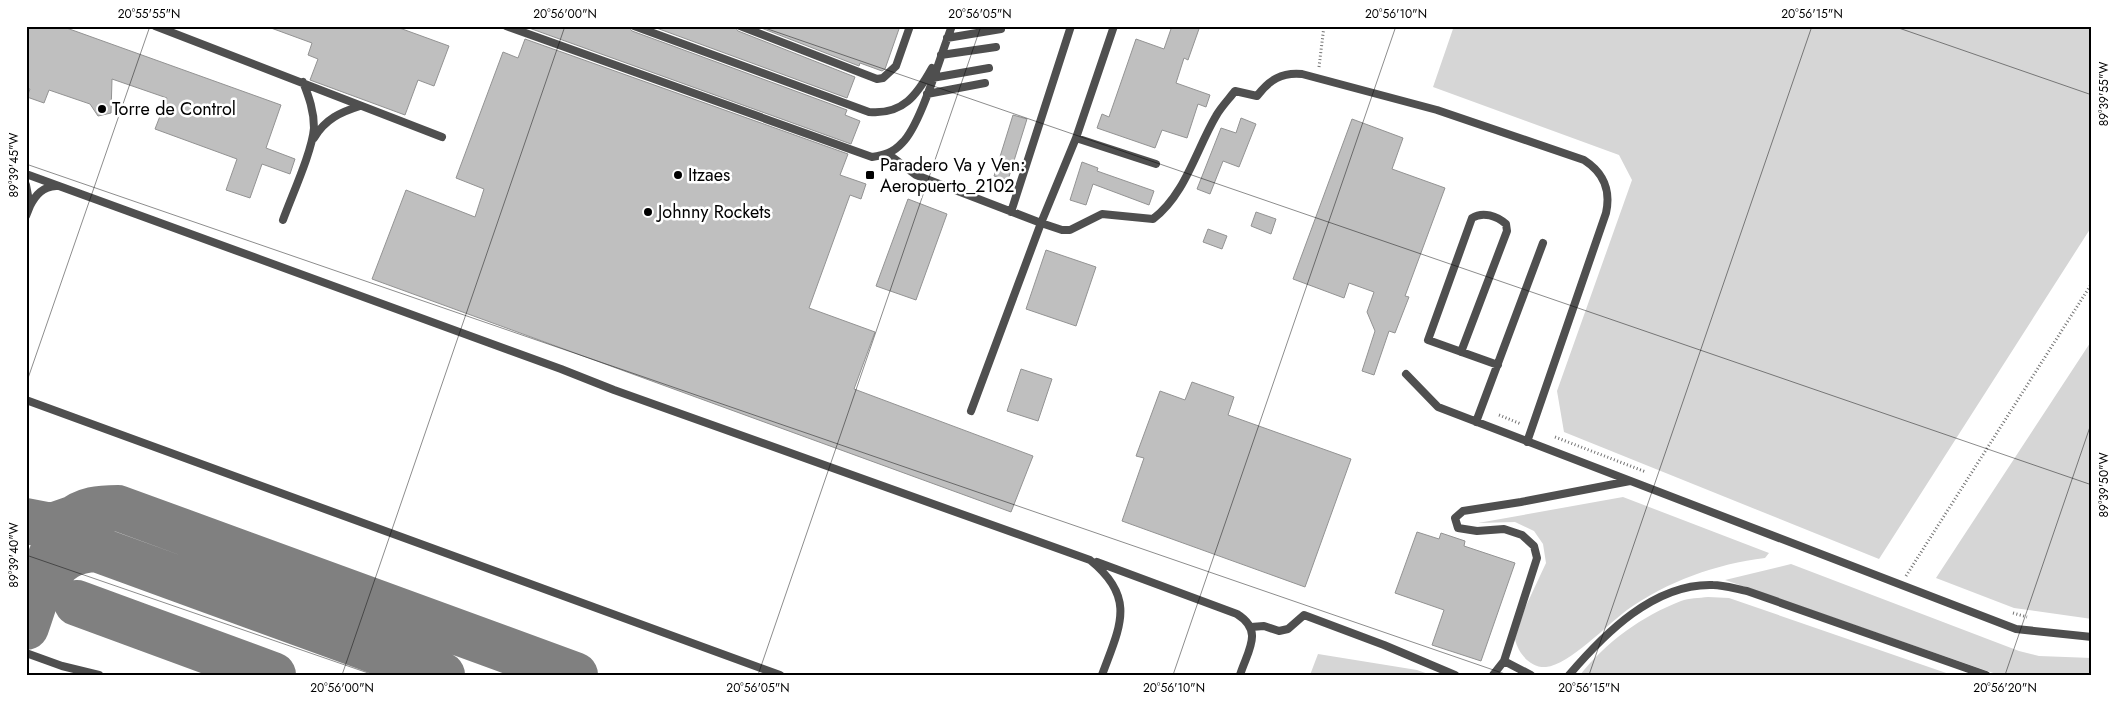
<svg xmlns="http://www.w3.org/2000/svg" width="2118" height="701" font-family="Jost,sans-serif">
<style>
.green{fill:#d6d6d6}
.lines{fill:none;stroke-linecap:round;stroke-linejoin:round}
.taxiway{stroke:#808080;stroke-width:46}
.building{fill:#bfbfbf;stroke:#939393}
.path{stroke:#717171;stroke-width:3;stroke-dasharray:1 2.5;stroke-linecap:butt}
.service{stroke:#4f4f4f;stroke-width:8}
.ticks{fill:none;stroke:#000;stroke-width:1;stroke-opacity:0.45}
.poi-dot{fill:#000;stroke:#fff;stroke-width:2}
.labels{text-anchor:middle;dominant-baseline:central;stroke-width:5;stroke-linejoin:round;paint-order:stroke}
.poi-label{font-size:18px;fill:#000;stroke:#fff;text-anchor:start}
.neatline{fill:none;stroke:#000;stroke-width:2}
.ticks-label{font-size:12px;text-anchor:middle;fill:#000}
</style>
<rect width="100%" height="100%" fill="#fff"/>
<path class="green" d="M1454 26H2092V226L1879 559 1564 432 1557 391 1632 180 1619 155 1433 87Z
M2092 340V619L2014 608 1936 578Z
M1623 497 1769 553 1765 558C1716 564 1668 581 1627 610 1608 624 1569 665 1546 667 1530 668 1518 653 1515 639L1525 608 1546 563 1543 544 1534 531 1515 522 1478 523Z
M1791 564 2019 651 2039 656 2092 658V675H1999L1725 580Z
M1708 597 1729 598 1952 675H1580C1606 642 1642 616 1681 601 1689 598 1699 598 1708 597Z
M1318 654 1417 670 1431 675H1310Z"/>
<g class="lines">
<path class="taxiway" d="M26 521 52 526 75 518
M44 579C58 559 72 550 96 549L442 675
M77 603 273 675
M26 627C35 602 53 538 71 521 85 509 100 508 118 508L575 675"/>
</g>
<path class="building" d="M26 26H61L281 105 266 148 295 159 290 174 262 164 250 198 226 190 237 159 155 129 167 98 112 79 111 113 98 116 90 104 49 90 44 103 27 97 30 89 26 88Z
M271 26H394L449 46 434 86 418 80 405 115 310 80 318 59 308 55 312 43 271 28Z
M530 26H628L632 31 847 110 845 115 860 121 851 144 529 28Z
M651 26H734L738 31 855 77 847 98Z
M756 26H900L885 69 882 71 860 63 859 66Z
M1172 26H1200L1188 60 1184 58 1176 83 1210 95 1206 107 1198 104 1187 138 1162 130 1155 148 1097 128 1102 114 1109 117 1136 39 1164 49Z
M525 39 848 154 840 175 866 184 861 199 850 195 809 308 875 332 854 389 1033 456 1011 512 372 279 406 190 475 217 484 189 456 178 503 52 518 58Z
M1013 115 1027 119 1008 180 994 176Z
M1241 118 1256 124 1239 167 1223 161 1210 194 1197 189 1221 128 1236 133Z
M1352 119 1403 138 1392 169 1445 188 1405 296 1409 297 1395 333 1389 331 1374 375 1362 371 1375 331 1367 312 1374 292 1349 283 1344 298 1293 279Z
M1082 162 1098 168 1097 171 1154 191 1149 205 1093 184 1086 205 1070 200Z
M908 199 947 214 916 300 876 286Z
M1256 212 1276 219 1271 234 1251 226Z
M1208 229 1227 236 1222 249 1203 242Z
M1046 250 1096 267 1076 326 1026 309Z
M1021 369 1052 379 1038 421 1007 411Z
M1192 382 1234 397 1228 415 1351 459 1305 587 1122 521 1144 458 1136 456 1160 391 1185 400Z
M1417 532 1439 539 1441 533 1465 541 1464 546 1515 563 1481 661 1432 645 1444 610 1395 593Z"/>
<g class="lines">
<path class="path" d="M1319 67 1324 26
M1499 415 1521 424
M1555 437 1646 472
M1906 576 2092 283
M2013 613 2027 617"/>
<path class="service" d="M155 26 442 137
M506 26 872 157C884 155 893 153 902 143 921 125 941 53 952 26
M634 26 869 112C903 115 917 95 932 68
M740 26 877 79 883 78 896 66 910 26
M1114 26 1076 138 1041 223 1062 230H1070L1102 214 1153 219C1185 195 1196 150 1216 116 1221 107 1229 99 1235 91L1257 96C1269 80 1282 72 1302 74L1437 110 1584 160C1604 173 1611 190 1606 213L1527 442
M947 38 1001 29
M941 55 996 47
M932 78 989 68
M927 94 985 83
M314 138C325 119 341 112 360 106
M1076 138 1156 164
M888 154 916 175 1041 223 971 411
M26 174 561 369 614 390 1090 560C1137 598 1120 626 1102 675
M26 185 30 206 26 216
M30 206C36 194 43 187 56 186
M1011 212 1071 26
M283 220C292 195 312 152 314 128 314 111 309 97 303 82
M1461 352 1507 231 1506 224C1497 216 1483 211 1472 218L1428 340 1498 365
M1406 374 1438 407 2016 629 2092 637
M26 400 780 675
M1476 422 1543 243
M1097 562 1237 614C1264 631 1248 650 1240 675
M1251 627 1264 626 1279 631 1288 629 1304 615 1384 645 1455 675
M26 653 62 666 99 675
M1504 661 1531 675
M1493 675 1504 661 1537 558 1534 546 1522 535 1504 529 1477 531 1458 528 1455 518 1463 511 1521 502 1630 481
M1569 675C1604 634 1654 583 1713 585 1724 585 1736 589 1747 591L1986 675"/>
</g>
<path class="ticks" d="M759 26 2092 485M1893 26 2092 95M26 164 1508 675M26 384 150 26M26 555 374 675M342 675 565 26M758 675 981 26M1173 675 1396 26M1589 675 1812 26M2005 675 2092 421"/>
<g class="poi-dot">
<circle cx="102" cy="109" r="5"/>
<circle cx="678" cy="175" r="5"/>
<rect x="865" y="170" width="10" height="10" rx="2.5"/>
<circle cx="648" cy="212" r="5"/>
</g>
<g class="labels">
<g class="poi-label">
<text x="112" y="109">Torre de Control</text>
<text x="880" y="165">Paradero Va y Ven:<tspan x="880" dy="21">Aeropuerto_2102</tspan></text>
<text x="688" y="175">Itzaes</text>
<text x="658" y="212">Johnny Rockets</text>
</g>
</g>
<rect width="2118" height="701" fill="none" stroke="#ffffff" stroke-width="55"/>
<rect x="28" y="28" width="2062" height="646" class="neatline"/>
<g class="ticks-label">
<text x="149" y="18">20°55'55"N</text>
<text x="565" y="18">20°56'00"N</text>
<text x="980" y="18">20°56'05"N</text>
<text x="1396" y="18">20°56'10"N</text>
<text x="1812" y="18">20°56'15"N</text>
<text transform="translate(2104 94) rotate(-90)" y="4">89°39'55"W</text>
<text transform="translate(14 165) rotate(-90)" y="4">89°39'45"W</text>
<text transform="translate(2104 485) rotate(-90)" y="4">89°39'50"W</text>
<text transform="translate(14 555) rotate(-90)" y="4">89°39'40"W</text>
<text x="342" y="692">20°56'00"N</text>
<text x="758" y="692">20°56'05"N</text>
<text x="1174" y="692">20°56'10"N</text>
<text x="1589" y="692">20°56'15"N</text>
<text x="2005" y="692">20°56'20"N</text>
</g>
</svg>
